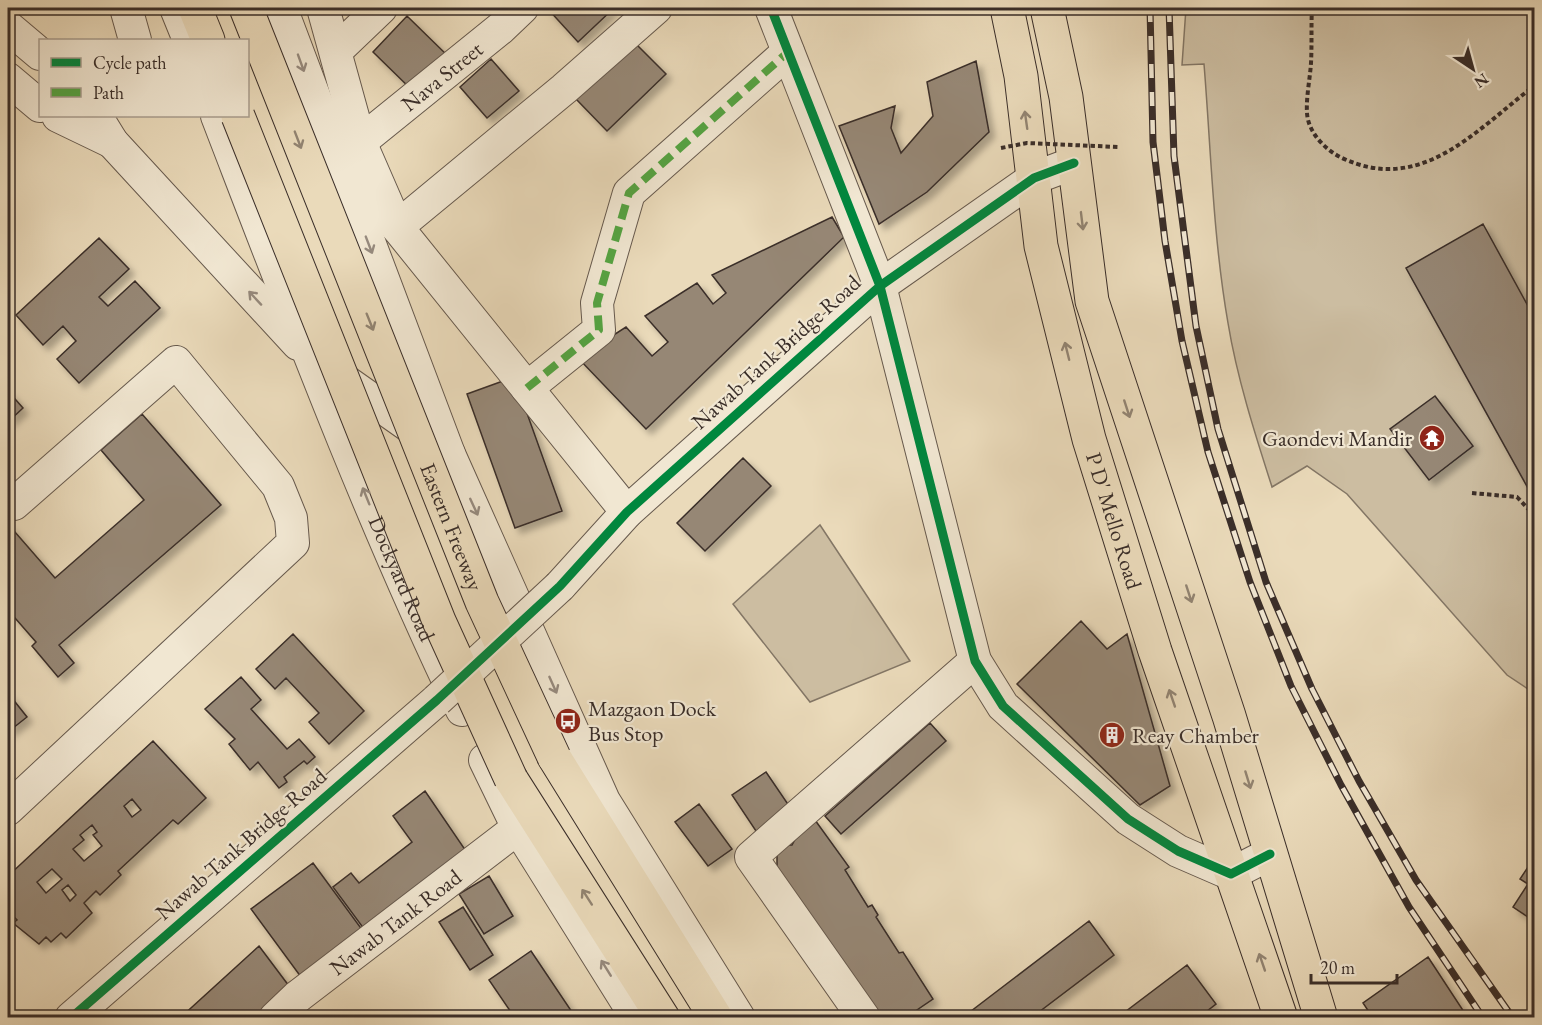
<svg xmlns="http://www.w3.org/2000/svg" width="1542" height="1025" font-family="'EB Garamond',serif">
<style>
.green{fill:#ccbda1;stroke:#837665;stroke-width:1.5}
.building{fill:#968774;stroke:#3a2e29;stroke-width:1.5;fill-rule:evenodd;filter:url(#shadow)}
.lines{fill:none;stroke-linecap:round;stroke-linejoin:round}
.minor-casing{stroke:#66594d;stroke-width:34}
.major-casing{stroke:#3a2e29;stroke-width:35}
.highway-casing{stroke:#3a2e29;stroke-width:35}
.path{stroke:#3a2e29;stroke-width:4;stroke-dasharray:4.5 3;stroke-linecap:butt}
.minor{stroke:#f1e7d2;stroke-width:32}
.major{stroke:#eadaba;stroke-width:33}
.highway{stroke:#eadaba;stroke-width:33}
.rail-casing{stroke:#3a2e29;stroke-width:7}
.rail{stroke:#f1e7d2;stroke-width:4.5;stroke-dasharray:14;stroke-linecap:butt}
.minor-bridge-casing{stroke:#66594d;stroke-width:34;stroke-linecap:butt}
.highway-bridge-casing{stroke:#3a2e29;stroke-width:35;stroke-linecap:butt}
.path-bridge{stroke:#3a2e29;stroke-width:4;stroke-dasharray:4.5 3;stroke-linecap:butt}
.minor-bridge{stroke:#f1e7d2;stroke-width:32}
.highway-bridge{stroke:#eadaba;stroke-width:33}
.quiet{stroke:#54a442;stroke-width:8;stroke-dasharray:15 8;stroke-linecap:butt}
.cycleway-casing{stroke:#f1e7d2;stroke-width:13}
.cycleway{stroke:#00873e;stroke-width:9}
.oneway{stroke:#968a7e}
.oneway2{stroke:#928472}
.labels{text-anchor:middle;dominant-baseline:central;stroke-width:4.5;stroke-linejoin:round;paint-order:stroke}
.street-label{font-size:22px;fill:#3a2e29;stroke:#f1e7d2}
.poi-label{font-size:22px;fill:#3a2e29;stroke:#f1e7d2;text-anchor:start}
</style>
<defs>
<filter id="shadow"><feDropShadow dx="5.5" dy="5.5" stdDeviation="3" flood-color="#0004"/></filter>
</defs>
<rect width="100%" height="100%" fill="#eadaba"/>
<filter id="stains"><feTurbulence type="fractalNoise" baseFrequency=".00333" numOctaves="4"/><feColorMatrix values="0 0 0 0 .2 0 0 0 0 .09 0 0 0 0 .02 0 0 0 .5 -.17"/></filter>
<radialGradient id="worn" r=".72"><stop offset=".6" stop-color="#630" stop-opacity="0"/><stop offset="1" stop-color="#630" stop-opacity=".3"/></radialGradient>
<path class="green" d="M1186 8H1534V693L1507 675 1347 494 1307 466 1272 487C1255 434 1237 378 1228 323 1213 237 1211 150 1204 64L1182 65Z
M820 525 910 661 810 702 733 604Z"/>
<path class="building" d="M547 8H614L578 42Z
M407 16 451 59 417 95 373 52Z
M634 42 666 74 607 131 576 99Z
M491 59 519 91 487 118 460 87Z
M976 61 989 132 927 192 879 224 839 126 895 106 891 128 901 153 933 116 927 82Z
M832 217 844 237 646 429 578 358 626 327 652 356 668 342 645 316 697 283 713 304 726 293 712 275Z
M1483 224 1534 317V499L1406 268Z
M99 238 129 269 99 297 108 306 135 281 160 308 79 383 57 359 76 341 63 326 43 345 16 315Z
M514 377 562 511 515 528 467 394Z
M8 391 23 408 8 422Z
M1435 396 1473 446 1429 480 1390 429Z
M142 414 221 505 59 645 74 663 58 677 32 646 36 642 8 610V524L55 578 144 500 101 450Z
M743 458 771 486 705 551 677 523Z
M1081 621 1107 649 1127 634 1170 786 1140 805 1017 684Z
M293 634 364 711 329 744 309 722 319 713 286 678 275 689 256 669Z
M241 677 261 700 251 709 287 749 299 739 315 757 307 764 304 761 284 777 287 782 279 788 258 762 250 770 229 744 235 739 205 709Z
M8 693 27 717 8 732Z
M930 723 946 741 841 834 825 816Z
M153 741 206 798 178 824 173 820 118 871 121 875 100 895 96 891 84 903 92 913 66 938 61 933 51 942 46 937 39 944 13 923 17 920 8 911V876ZM132 799 141 810 132 817 124 806ZM92 825 97 832 93 835 102 846 84 861 73 849 84 840 80 835ZM52 869 62 879 46 893 37 882ZM68 885 76 895 70 901 62 890Z
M766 772 796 816 762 840 732 795Z
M425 791 468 854 367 933 333 887 351 873 359 883 412 842 393 816Z
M699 804 732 849 708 866 675 822Z
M815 820 849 867 845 870 868 907 872 905 878 915 876 917 899 953 903 952 933 999 905 1018H870L777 867V845H792L799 832Z
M313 863 363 931 301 977 251 909Z
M1530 864 1534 867V921L1513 907 1528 884 1520 879Z
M489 876 513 916 484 934 459 894Z
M463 907 493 955 470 970 439 922Z
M1089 921 1114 955 1031 1018H962Z
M259 946 289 986 254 1018H180Z
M531 951 576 1018H515L489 980Z
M1428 957 1468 1018H1373L1363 1003Z
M1187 965 1216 1004 1198 1018H1117Z"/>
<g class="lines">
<g class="minor-casing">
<g id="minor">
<path d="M126 8 135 40"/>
<path d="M176 8 189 40"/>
<path d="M281 8 449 454 334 373"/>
<path d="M323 8 360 142 397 227 627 512"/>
<path d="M771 8 880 286 975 661 1003 706 1128 819 1178 851 1231 874 1270 854"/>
<path d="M8 27 40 54"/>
<path d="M336 51 381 8"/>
<path d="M8 79 40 106"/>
<path d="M58 116 112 142"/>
<path d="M96 116 112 142 298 344"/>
<path id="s1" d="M217 116C294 316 369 516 462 710"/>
<path id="s2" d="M360 142 501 28 522 8"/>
<path d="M397 227 564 89 656 8"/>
<path d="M527 388 599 330 597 303 629 193 788 52"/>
<path d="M449 454 604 801 739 1018"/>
<path d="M560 586 627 512 880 286 1034 178 1074 163"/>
<path d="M485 760 518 828 637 1018"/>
<path d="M8 809 293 543 291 518 278 486 176 362 14 504"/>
<path d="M71 1018 437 700"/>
<path id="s3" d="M275 1018 297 997 518 828"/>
<path d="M864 1018 751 857 975 661"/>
</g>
</g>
<g class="major-casing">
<g id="major">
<path id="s4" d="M1007 8 1021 76 1041 246 1089 439 1155 651 1281 1018"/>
<path d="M1047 8 1066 97 1092 301 1229 716 1321 1018"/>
</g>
</g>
<g class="highway-casing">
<path id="highway" d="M195 8 208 40
M554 757 716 1018
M511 779 663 1018"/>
</g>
<path class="path" d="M1312 8C1311 26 1312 44 1311 63 1310 79 1306 97 1307 113 1308 132 1325 150 1342 158 1421 195 1475 131 1534 86
M1472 493 1517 497 1534 515"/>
<use href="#minor" class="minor"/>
<use href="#major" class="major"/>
<use href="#highway" class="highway"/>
<g class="rail-casing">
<path id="rail" d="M1150 8 1153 142 1165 241 1182 341 1208 452 1250 582 1291 686 1341 785 1409 907 1483 1018
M1169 8 1174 156 1196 326 1218 429 1266 582 1312 689 1359 781 1416 880 1513 1018"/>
</g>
<use href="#rail" class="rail"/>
<g class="minor-bridge-casing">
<path id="minor-bridge" d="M437 700 560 586"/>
</g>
<g class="highway-bridge-casing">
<g id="highway-bridge">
<path id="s5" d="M246 8 482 602 554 757"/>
<path d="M238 116 439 621 511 779"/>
</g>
</g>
<path class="path-bridge" d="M1001 148 1027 143 1118 147"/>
<use href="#minor-bridge" class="minor-bridge"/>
<use href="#highway-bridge" class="highway-bridge"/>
<path class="quiet" d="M527 388 599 330 597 303 629 193 788 52"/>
<g class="cycleway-casing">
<path id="cycleway" d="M771 8 880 286 975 661 1003 706 1128 819 1178 851 1231 874 1270 854
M71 1018 437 700 560 586 627 512 880 286 1034 178 1074 163"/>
</g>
<use href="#cycleway" class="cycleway"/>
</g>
<defs><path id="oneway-shaft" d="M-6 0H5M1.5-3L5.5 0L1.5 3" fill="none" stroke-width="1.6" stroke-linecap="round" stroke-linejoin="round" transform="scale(1.5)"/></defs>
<g class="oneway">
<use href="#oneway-shaft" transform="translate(301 63) rotate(70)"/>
<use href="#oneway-shaft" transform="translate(369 245) rotate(69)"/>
<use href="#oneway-shaft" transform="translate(255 298) rotate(-133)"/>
<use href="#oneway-shaft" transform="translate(366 496) rotate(-112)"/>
<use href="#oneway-shaft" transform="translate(474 507) rotate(65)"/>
<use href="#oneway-shaft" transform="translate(553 685) rotate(66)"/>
<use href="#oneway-shaft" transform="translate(606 968) rotate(-122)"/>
</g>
<g class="oneway2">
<use href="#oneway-shaft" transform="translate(1026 120) rotate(-98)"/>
<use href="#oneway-shaft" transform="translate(298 140) rotate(69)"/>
<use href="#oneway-shaft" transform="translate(1082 221) rotate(83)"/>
<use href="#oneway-shaft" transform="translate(370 322) rotate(68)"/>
<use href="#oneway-shaft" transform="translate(1067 351) rotate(-104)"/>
<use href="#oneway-shaft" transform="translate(1127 409) rotate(72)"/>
<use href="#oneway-shaft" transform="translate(1189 594) rotate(72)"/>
<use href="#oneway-shaft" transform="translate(1172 698) rotate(-109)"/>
<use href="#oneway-shaft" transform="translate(1248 780) rotate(73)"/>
<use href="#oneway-shaft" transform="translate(587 897) rotate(-123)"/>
<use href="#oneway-shaft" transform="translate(1262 962) rotate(-109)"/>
</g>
<defs>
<g id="temple-disc" transform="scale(1.35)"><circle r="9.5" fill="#8f2418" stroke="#f1e7d2"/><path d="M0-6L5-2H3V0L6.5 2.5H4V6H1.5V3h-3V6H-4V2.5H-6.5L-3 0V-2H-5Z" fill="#fff"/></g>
<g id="bus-disc" transform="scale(1.35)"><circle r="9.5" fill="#8f2418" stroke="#f1e7d2"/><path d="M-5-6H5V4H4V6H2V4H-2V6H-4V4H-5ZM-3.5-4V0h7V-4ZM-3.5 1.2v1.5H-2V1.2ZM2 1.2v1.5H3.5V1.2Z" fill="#fff"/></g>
<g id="building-disc" transform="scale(1.35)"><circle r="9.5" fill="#8f2418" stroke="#f1e7d2"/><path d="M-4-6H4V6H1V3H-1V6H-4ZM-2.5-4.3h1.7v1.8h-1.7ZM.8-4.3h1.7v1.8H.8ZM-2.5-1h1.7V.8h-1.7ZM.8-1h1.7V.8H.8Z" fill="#fff"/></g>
</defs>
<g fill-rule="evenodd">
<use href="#temple-disc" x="1432" y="438"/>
<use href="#bus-disc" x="568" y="721"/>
<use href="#building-disc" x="1112" y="735"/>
</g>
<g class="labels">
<g class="street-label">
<text stroke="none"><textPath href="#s2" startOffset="105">Nava Street</textPath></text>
<text transform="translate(776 352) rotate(-42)">Nawab Tank Bridge Road</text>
<text stroke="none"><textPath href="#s4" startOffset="525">P D' Mello Road</textPath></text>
<text stroke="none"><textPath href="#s5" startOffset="558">Eastern Freeway</textPath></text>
<text stroke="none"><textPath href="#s1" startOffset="498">Dockyard Road</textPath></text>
<text transform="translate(241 844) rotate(-41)">Nawab Tank Bridge Road</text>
<text stroke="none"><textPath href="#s3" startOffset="154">Nawab Tank Road</textPath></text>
</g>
<g class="poi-label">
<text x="1412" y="438" text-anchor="end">Gaondevi Mandir</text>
<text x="588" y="708">Mazgaon Dock<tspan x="588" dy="25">Bus Stop</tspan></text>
<text x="1132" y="735">Reay Chamber</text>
</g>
</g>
<rect width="1542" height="1025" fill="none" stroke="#eadaba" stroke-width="30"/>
<rect x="9" y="9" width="1524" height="1007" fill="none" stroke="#3a2e29" stroke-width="3"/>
<rect x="15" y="15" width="1512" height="995" fill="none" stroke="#3a2e29" stroke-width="1.5"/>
<rect x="39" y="39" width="210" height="78" fill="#f1e7d2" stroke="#a89d8e" stroke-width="1.5"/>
<rect x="51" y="58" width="30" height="9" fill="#00873e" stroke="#a89d8e" stroke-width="1.5"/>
<text x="93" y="69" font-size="18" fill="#3a2e29">Cycle path</text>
<rect x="51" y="88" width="30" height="9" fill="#54a442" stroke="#a89d8e" stroke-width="1.5"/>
<text x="93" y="99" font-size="18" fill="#3a2e29">Path</text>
<g transform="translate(1473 69) rotate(144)" stroke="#f1e7d2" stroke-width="4.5" paint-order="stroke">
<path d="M0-4.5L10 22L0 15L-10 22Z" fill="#3a2e29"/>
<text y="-9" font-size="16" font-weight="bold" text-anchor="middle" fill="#3a2e29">N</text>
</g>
<path d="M1311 974v9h86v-9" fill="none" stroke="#3a2e29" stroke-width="3"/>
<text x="1320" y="974" font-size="18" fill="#3a2e29" stroke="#f1e7d2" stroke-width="4.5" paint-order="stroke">20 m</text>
<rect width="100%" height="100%" filter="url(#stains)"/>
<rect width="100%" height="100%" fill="url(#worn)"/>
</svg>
